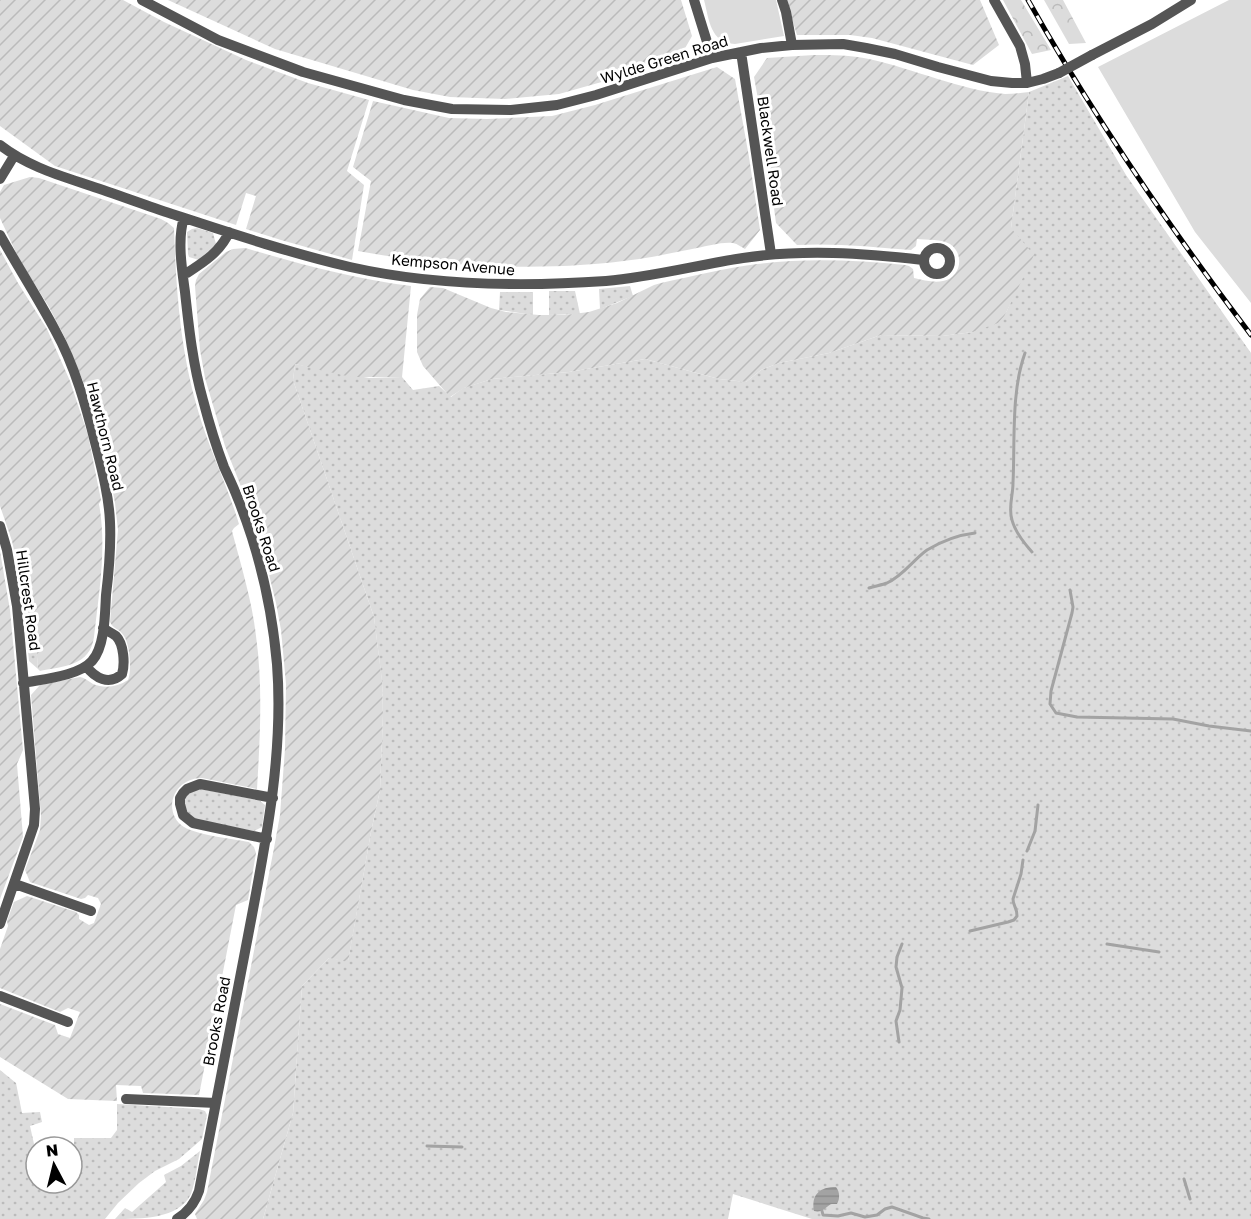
<svg xmlns="http://www.w3.org/2000/svg" width="1251" height="1219" font-family="'Golos Text',sans-serif">
<style>
.grass{fill:url(#grass-dots)}
.forest{fill:url(#forest-crowns)}
.park{fill:#dcdcdc}
.garden{fill:url(#garden-furrows)}
.water{fill:url(#water-rules)}
.lines{fill:none;stroke-linecap:round;stroke-linejoin:round}
.stream{stroke:#a3a3a3;stroke-width:3}
.minor{stroke:#555;stroke-width:10}
.rail-casing{stroke:#000;stroke-width:5}
.rail{stroke:#fff;stroke-width:3;stroke-dasharray:9;stroke-linecap:butt}
.minor-bridge{stroke:#555;stroke-width:10}
.labels{text-anchor:middle;dominant-baseline:central;stroke-width:6;stroke-linejoin:round;paint-order:stroke}
.street-label{font-size:15px;fill:#000;stroke:#fff}
</style>
<defs>
<pattern id="grass-dots" width="8" height="8" patternUnits="userSpaceOnUse" patternTransform="scale(1.5)"><rect width="8" height="8" fill="#dcdcdc"/><path d="M2 2h.1M6 6h.1" fill="none" stroke="#bbb" stroke-width="1.8" stroke-linecap="round"/></pattern>
<pattern id="forest-crowns" width="20" height="18" patternUnits="userSpaceOnUse" patternTransform="scale(1.5)"><rect width="20" height="18" fill="#dcdcdc"/><path d="M2 6a3 3 0 1 1 6 0M12 15a3 3 0 1 1 6 0" fill="none" stroke="#bbb"/></pattern>
<pattern id="garden-furrows" width="10" height="10" patternUnits="userSpaceOnUse" patternTransform="scale(1.5)"><rect width="10" height="10" fill="#dcdcdc"/><path d="M-1 1l2-2M0 10L10 0M9 11l2-2" fill="none" stroke="#bbb"/></pattern>
<pattern id="water-rules" width="6" height="5" patternUnits="userSpaceOnUse" patternTransform="scale(1.5)"><rect width="6" height="5" fill="#a3a3a3"/><path d="M0 2.5h6" fill="none" stroke="#8b8b8b"/></pattern>
</defs>
<rect width="100%" height="100%" fill="#fff"/>
<path class="grass" d="M1068 76 1126 175 1251 353V1219H812L733 1194 728 1219H263L293 1113 302 986 329 958 348 961 371 832 380 790 383 715 382 681 374 617 293 380 295 364 369 378 402 377 413 390 439 386 451 397 463 388 492 379 569 372 645 359 719 379 746 382 761 370 779 363 829 353 881 335 942 336 973 332 1005 315 1013 297 1011 228 1029 92Z
M197 228 213 233 216 244 199 260 189 257 188 254 187 232 192 229Z
M630 286 633 296 600 309 599 289Z
M549 291H575L580 314 549 315Z
M500 292H533V315L499 310Z
M21 583H31L38 669 29 661Z
M200 789 259 800 265 805 262 827 254 831 198 821 186 813 184 799 190 792Z
M0 1070 16 1083 22 1113 40 1112 42 1122 30 1126 36 1153V1183H72V1147L74 1144V1138H111L117 1130V1104L199 1109 205 1111 207 1115 202 1139 179 1159 155 1171 139 1183 118 1203 105 1219H0Z
M200 1151C197 1165 196 1180 191 1194 179 1219 141 1219 115 1219L125 1208 132 1212 166 1182 164 1175 181 1166Z"/>
<path class="forest" d="M1003 0H1021L1051 50 1032 54Z
M1044 0H1063L1086 43 1069 44Z"/>
<path class="park" d="M704 0H776L784 36 735 44C710 43 709 19 704 0Z
M1229 0H1251V303L1195 232 1098 67Z"/>
<path class="garden" d="M0 0H123L164 22 246 60 308 83 369 100 347 171 364 185 352 260 281 240 246 229 256 196 246 193 236 225 55 166 0 126Z
M168 0H681L692 36 680 57 630 74 559 94 505 99 450 97 413 90 275 49Z
M786 0H980L999 45 973 65 872 38 850 35H797Z
M814 55C832 55 851 55 869 59 915 69 959 90 1005 94 1013 94 1021 93 1029 92L1011 228 1034 255 1005 315 998 323 973 332 942 336 881 335 829 353 779 363 761 370 746 382 719 379 645 359 569 372 492 379 464 388 450 397 423 366 417 352V315L420 299 430 287 443 288 491 308 506 312 539 315H565L589 312 617 303 654 285 661 283C693 276 725 268 757 264 806 258 856 260 905 265L909 266 913 269 914 278C923 280 934 283 943 281 961 278 965 254 950 244 942 239 927 240 917 239L916 246 911 250C873 247 835 243 797 245L776 223 763 127 754 77 767 58Z
M717 67 735 79 749 157 760 230 745 249C741 247 738 244 733 243 720 242 709 246 697 248 678 252 658 256 639 259 549 272 447 268 358 251L371 181 353 167 373 101 449 118 487 119 552 116 595 105Z
M30 177 39 178 161 219 168 223 174 228C176 288 180 349 197 407 208 447 227 484 239 524L234 528 232 531C241 566 252 600 256 636 263 686 260 738 257 789L202 778C172 778 162 813 184 827 197 835 233 839 249 842L254 847 256 853 248 900 236 905 199 1095 143 1093 141 1086 116 1085 117 1101 68 1099 0 1057V1004L55 1025 58 1034 70 1038 80 1012 68 1008 60 1012 0 988V949L8 926 7 921 14 902 27 896 76 912 79 915V919L89 925 94 923 101 904 98 898 88 895 85 898 81 899 30 882 25 870 40 830 41 816 31 695 40 685 80 677C85 678 88 681 93 684 105 689 117 687 128 680 132 671 130 645 124 636 120 629 113 629 110 622L118 530 115 503 106 456 96 419 85 386 65 338 49 307 19 259 0 218V192L4 185Z
M245 248C300 264 354 279 411 286L402 377H351L295 364 293 380 374 617 382 680 383 715 380 790 371 832 348 962 329 958 302 986 293 1113 263 1219H197L195 1214 204 1200 207 1192 274 848 280 815 285 749 286 684 281 630 276 603 262 546 255 522 225 446 205 378 200 350 195 286 196 280 199 274 226 252 233 249Z
M0 250 18 283 47 329 70 381 88 435 101 500 99 504C107 548 99 592 94 637 90 666 64 666 40 671L38 669 31 584 21 583 12 541 0 506Z
M0 551 10 610 23 750 17 764 23 837 0 899Z"/>
<path class="water" d="M836 1187C840 1192 840 1199 837 1204H831C825 1208 822 1213 814 1211 811 1194 820 1187 836 1187Z"/>
<g class="lines">
<path class="stream" d="M1025 353C1011 391 1015 442 1013 483 1013 496 1008 508 1012 520 1015 532 1024 543 1032 552
M869 588C875 586 882 585 887 583 903 576 913 560 927 550 942 541 958 535 975 533
M1070 590 1073 607 1072 613 1051 691 1050 704 1056 713 1077 717 1173 719 1209 726 1251 731
M1027 851 1035 831 1038 805
M970 931 1008 922 1014 920 1017 916C1017 907 1013 906 1013 899L1021 874 1023 860
M1107 944 1159 952
M899 1042 896 1021 900 1010 902 988 896 967 897 957 902 944
M427 1146 462 1147
M1184 1179 1190 1199
M822 1211 823 1215 838 1216 851 1213 865 1217 877 1215 885 1209 892 1207 923 1218 929 1219"/>
<path class="minor" d="M142 0 218 40 303 72 404 100 452 109 511 110 557 105 596 95 712 58 761 48 792 45 843 44 866 48 895 54 938 67 991 81 1012 83H1027L1043 79 1059 73
M694 0 712 58
M782 0 786 12 792 45
M994 0 1020 46 1025 64 1027 83
M741 52 771 254
M1092 55 1152 24 1191 0
M0 145C27 166 58 175 91 186 118 195 145 205 172 214 230 233 290 253 350 267 434 286 521 287 606 281 652 277 697 265 743 258 803 249 863 253 923 260
M0 179 14 156
M0 235C18 267 38 298 55 330 75 366 86 406 96 446 102 470 109 497 110 522 111 546 109 571 106 595 105 613 105 647 92 661 79 676 43 679 23 683
M924 261a13 13 0 1 1 26 0a13 13 0 1 1-26 0Z
M183 273H187C204 262 221 251 229 232
M0 526 7 550 17 606 35 809 34 825 0 924
M86 666C95 678 109 686 122 674 125 664 124 644 116 636 112 633 107 631 103 628
M267 839 193 823 183 815 180 804V798L183 793 187 789 200 784 273 798
M15 884 91 911
M0 996 68 1022
M126 1099 216 1103
M177 1219C188 1212 195 1203 199 1191 216 1106 232 1021 248 936 265 846 284 756 277 664 272 608 259 551 238 499 234 488 229 478 224 467 216 446 209 423 203 400 193 365 189 329 185 292 182 270 177 239 184 218"/>
<g class="rail-casing">
<path id="rail" d="M1028 0C1094 117 1170 228 1251 335"/>
</g>
<use href="#rail" class="rail"/>
<path class="minor-bridge" d="M1059 73 1092 55"/>
</g>
<g class="labels">
<g class="street-label">
<text transform="translate(664 59) rotate(-17)">Wylde Green Road</text>
<text transform="translate(771 151) rotate(82)">Blackwell Road</text>
<text transform="translate(453 264) rotate(5)">Kempson Avenue</text>
<text transform="translate(106 436) rotate(76)">Hawthorn Road</text>
<text transform="translate(262 528) rotate(72)">Brooks Road</text>
<text transform="translate(29 600) rotate(82)">Hillcrest Road</text>
<text transform="translate(216 1021) rotate(-79)">Brooks Road</text>
</g>
</g>
<g transform="translate(54 1165) rotate(353)"><circle r="28" fill="#ffffff" stroke="#999999" stroke-width="1.5"/>
<path d="M0-4.5L10 22L0 15L-10 22Z" fill="#000000"/>
<text y="-9" font-size="16" font-weight="bold" text-anchor="middle" fill="#000000">N</text>
</g>
</svg>
